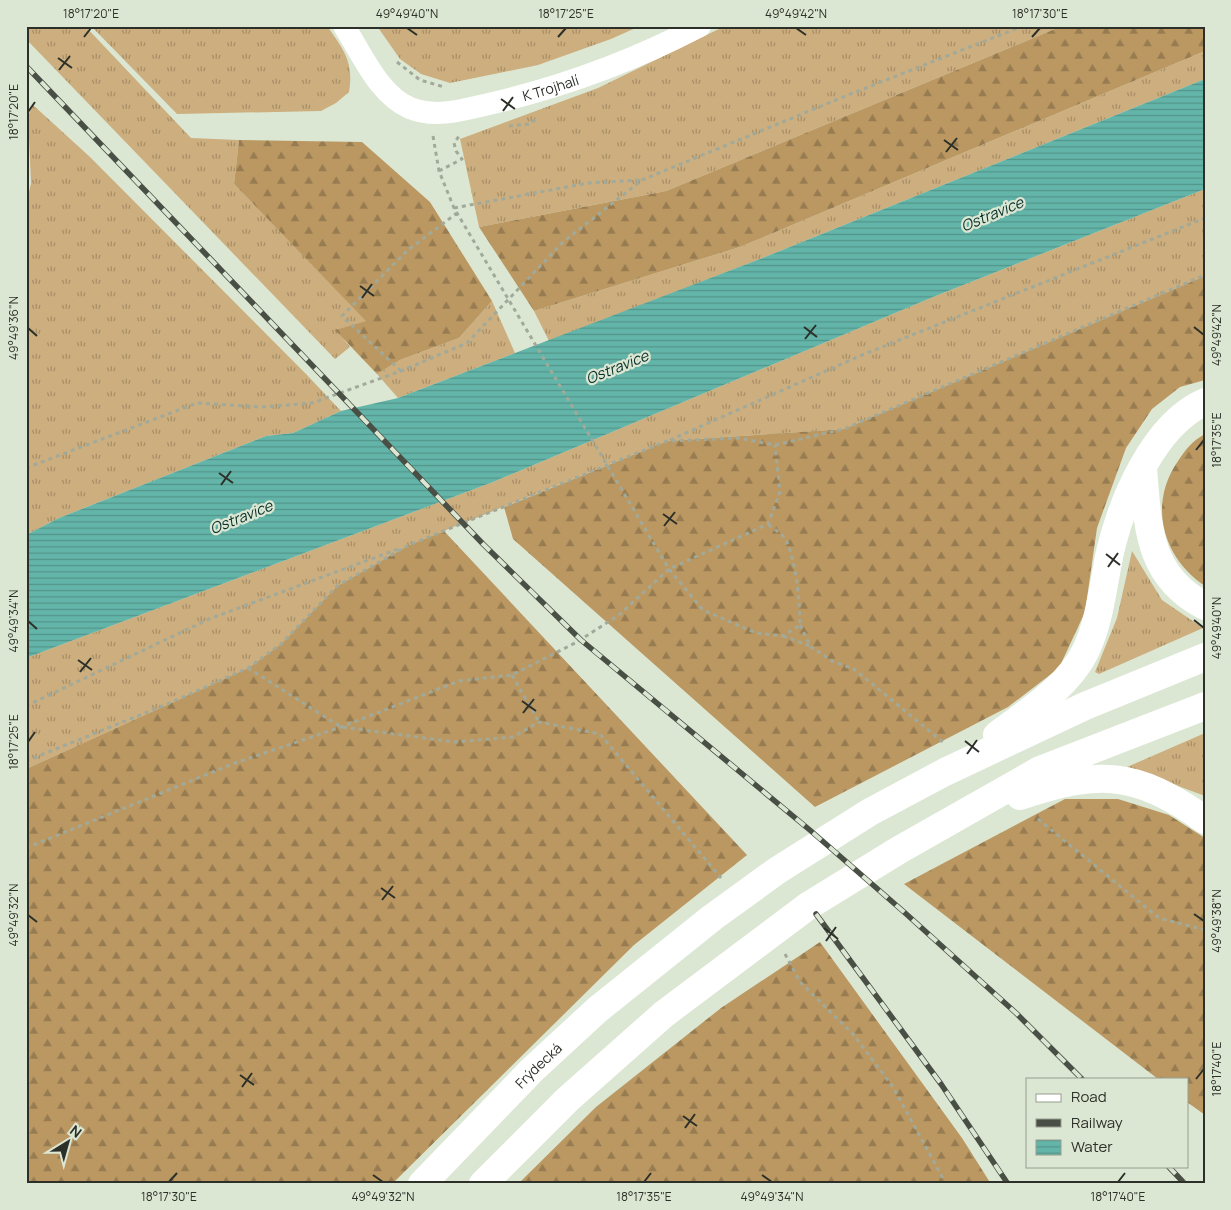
<svg xmlns="http://www.w3.org/2000/svg" width="1231" height="1210" font-family="Manrope,sans-serif">
<style>
.grass{fill:url(#grass-tufts)}
.forest{fill:url(#forest-firs)}
.water{fill:url(#water-rules)}
.lines{fill:none;stroke-linecap:round;stroke-linejoin:round}
.path{stroke:#a1aa9a;stroke-width:3;stroke-dasharray:4 4;stroke-linecap:butt}
.minor{stroke:#fff;stroke-width:22}
.secondary{stroke:#fff;stroke-width:28}
.rail-casing{stroke:#4a4f45;stroke-width:5.5}
.rail{stroke:#dce7d3;stroke-width:4;stroke-dasharray:11;stroke-linecap:butt}
.ticks{fill:none;stroke:#2c3028;stroke-width:2}
.labels{text-anchor:middle;dominant-baseline:central;stroke-width:4.5;stroke-linejoin:round;paint-order:stroke}
.street-label{font-size:14px;fill:#2c3028;stroke:#dce7d3}
.water-label{font-size:15px;font-style:italic;fill:#08312c;stroke:#dce7d3}
.neatline{fill:none;stroke:#2c3028;stroke-width:2}
.ticks-label{font-size:12px;text-anchor:middle;fill:#2c3028}
</style>
<defs>
<pattern id="grass-tufts" width="24" height="20" patternUnits="userSpaceOnUse" patternTransform="scale(1.25)"><rect width="24" height="20" fill="#cdae7e"/><path d="M3 7l-1-3M5 7V3M7 7l1-3M15 17l-1-3M17 17v-4M19 17l1-3" fill="none" stroke="#a78e67"/></pattern>
<pattern id="forest-firs" width="22" height="20" patternUnits="userSpaceOnUse" patternTransform="scale(1.25)"><rect width="22" height="20" fill="#bb9862"/><path d="M5 1l3.5 6h-7zM16 11l3.5 6h-7z" fill="#987c51"/></pattern>
<pattern id="water-rules" width="6" height="5" patternUnits="userSpaceOnUse" patternTransform="scale(1.25)"><rect width="6" height="5" fill="#63b5a9"/><path d="M0 2.5h6" fill="none" stroke="#52948a"/></pattern>
</defs>
<rect width="100%" height="100%" fill="#dce7d3"/>
<path class="grass" d="M26 26H85L191 138 239 140 234 184 367 321 336 330 350 347 335 359 26 39Z
M91 26H327C344 50 354 62 349 92L336 103 321 111 177 114Z
M377 26H640L611 39 538 65 450 83 421 74 400 59Z
M725 26H1062L666 191 479 227 460 139 598 88Z
M1205 51V79L760 259 549 341 534 311 740 247Z
M33 105 90 157 306 374 341 411 293 433 266 436 59 518 26 535V206L31 183 28 116Z
M1205 189V276L844 429 667 441 409 545 337 586 281 644 248 668 26 769V658L493 482 933 297Z
M492 301 515 353 398 398 377 374 400 360 459 338Z
M1132 551 1162 600 1203 628 1099 674 1095 672 1117 618Z
M1205 733V796L1127 767Z"/>
<path class="forest" d="M1062 26H1205V51L740 247 534 311 479 227 666 191Z
M239 140 362 142 430 202 492 301 459 338 400 360 377 374 335 330 366 321 234 184Z
M1205 276V380L1180 387 1152 409 1126 448 1097 528 1085 612 1059 668 1008 707 815 807 513 539 504 507 667 441 844 429Z
M1205 434V586C1162 557 1148 504 1178 461 1186 449 1192 441 1205 434Z
M444 531 747 855 634 945 392 1184H26V769L248 668 281 644 337 586 409 545Z
M1065 799H1118L1169 815 1205 838V1115L1187 1102V1079H1158L904 884Z
M820 942 962 1138 991 1184H518L596 1107 721 1008Z"/>
<path class="water" d="M1205 79V189L933 297 493 482 26 658V535L59 518 266 436 293 433 341 411 398 398 760 259Z"/>
<g class="lines">
<path class="path" d="M397 62 420 80 444 87
M509 126 530 124 537 118
M433 136 439 171 454 208 669 569 703 610 756 633 783 636 800 625C800 602 796 561 786 540 783 534 773 529 768 524
M439 171 462 159 456 151 454 143 460 135
M454 208 588 183 642 180
M401 371 342 316 408 250 457 213
M670 440 862 355 1205 218
M26 468 197 403 263 407 312 403 401 371 467 343 563 242 642 180 848 95 1023 26
M800 625 811 647 832 661 854 669 944 743
M783 636 810 646
M248 668 341 727 455 742 513 737 539 722 600 734 721 878
M512 675 539 722
M26 706 209 619 398 549
M26 761 172 702 248 668 281 644 337 586 409 545 667 441 739 438 775 445 844 429 1205 275
M1038 819 1159 918 1205 930
M26 848 235 763 341 727 459 681 512 675 577 642 619 615 669 569 768 524 780 492 775 445
M785 954 800 982 853 1034 893 1087 946 1184"/>
<path class="minor" id="s1" d="M344 26C362 54 379 95 410 108 437 119 466 109 493 103 565 86 633 61 700 26"/>
<g class="secondary">
<path d="M1143 469C1148 525 1147 576 1205 606"/>
<path d="M997 735C1027 712 1067 688 1085 652 1100 622 1103 585 1110 552 1122 501 1154 424 1205 402"/>
<path d="M1020 796C1098 770 1135 770 1205 820"/>
<path id="s2" d="M422 1184 532 1070 597 1010 713 917 778 870 870 812 945 772 1085 706 1205 657"/>
<path d="M483 1184 568 1099 664 1014 808 906 899 850 1040 770 1205 706"/>
</g>
<g class="rail-casing">
<path id="rail" d="M26 66 483 544 581 640 811 831 904 912 1016 1013 1082 1079
M816 914 941 1084 1008 1184
M1168 1166 1185 1184"/>
</g>
<use href="#rail" class="rail"/>
</g>
<path class="ticks" d="M407 28 417 35M796 28 806 35M84 37 91 28M558 37 566 28M1032 37 1040 28M58 58 72 68M59 70 70 56M501 99 515 109M503 111 513 97M28 112 35 102M944 140 958 150M946 152 957 138M360 286 374 296M362 298 372 284M804 327 817 337M1194 327 1204 335M28 328 37 336M805 339 816 325M1196 450 1204 440M219 473 233 483M221 485 231 471M663 514 677 524M664 526 675 512M1106 554 1120 565M1108 567 1118 553M1194 620 1204 628M28 621 37 629M78 660 92 670M80 672 91 658M522 701 536 711M523 713 534 699M965 741 979 752M28 742 35 732M967 754 977 740M381 888 395 898M382 900 393 886M1194 914 1204 921M28 915 37 922M824 928 838 939M826 941 836 927M240 1075 254 1085M1196 1079 1204 1069M242 1087 252 1073M683 1116 697 1126M685 1128 695 1114M373 1175 383 1182M762 1175 772 1182M169 1182 177 1173M644 1182 651 1173M1118 1182 1125 1173"/>
<g class="labels">
<g class="street-label">
<text stroke="none"><textPath href="#s1" startOffset="251">K Trojhalí</textPath></text>
<text stroke="none"><textPath href="#s2" startOffset="166">Frýdecká</textPath></text>
</g>
<g class="water-label">
<text transform="translate(992 214) rotate(-23)">Ostravice</text>
<text transform="translate(617 367) rotate(-22)">Ostravice</text>
<text transform="translate(241 517) rotate(-22)">Ostravice</text>
</g>
</g>
<rect width="1231" height="1210" fill="none" stroke="#dce7d3" stroke-width="55"/>
<rect x="1026" y="1078" width="162" height="90" fill="#dce7d3" stroke="#969e8f"/>
<rect x="1036" y="1094" width="25" height="8" fill="#ffffff" stroke="#969e8f"/>
<text x="1071" y="1102" font-size="15" fill="#2c3028">Road</text>
<rect x="1036" y="1119" width="25" height="8" fill="#4a4f45" stroke="#969e8f"/>
<text x="1071" y="1128" font-size="15" fill="#2c3028">Railway</text>
<rect x="1036" y="1140" width="25" height="15" fill="url(#water-rules)" stroke="#969e8f"/>
<text x="1071" y="1152" font-size="15" fill="#2c3028">Water</text>
<g transform="translate(68 1142) rotate(37)" stroke="#dce7d3" stroke-width="4" paint-order="stroke">
<path d="M0-4L9 19L0 12L-9 19Z" fill="#2c3028"/>
<text y="-8" font-size="14" font-weight="bold" text-anchor="middle" fill="#2c3028">N</text>
</g>
<rect x="28" y="28" width="1176" height="1154" class="neatline"/>
<g class="ticks-label">
<text x="91" y="18">18°17'20"E</text>
<text x="407" y="18">49°49'40"N</text>
<text x="566" y="18">18°17'25"E</text>
<text x="796" y="18">49°49'42"N</text>
<text x="1040" y="18">18°17'30"E</text>
<text transform="translate(14 112) rotate(-90)" y="4">18°17'20"E</text>
<text transform="translate(14 328) rotate(-90)" y="4">49°49'36"N</text>
<text transform="translate(1217 335) rotate(-90)" y="4">49°49'42"N</text>
<text transform="translate(1217 440) rotate(-90)" y="4">18°17'35"E</text>
<text transform="translate(14 621) rotate(-90)" y="4">49°49'34"N</text>
<text transform="translate(1217 628) rotate(-90)" y="4">49°49'40"N</text>
<text transform="translate(14 742) rotate(-90)" y="4">18°17'25"E</text>
<text transform="translate(14 915) rotate(-90)" y="4">49°49'32"N</text>
<text transform="translate(1217 921) rotate(-90)" y="4">49°49'38"N</text>
<text transform="translate(1217 1069) rotate(-90)" y="4">18°17'40"E</text>
<text x="169" y="1201">18°17'30"E</text>
<text x="383" y="1201">49°49'32"N</text>
<text x="644" y="1201">18°17'35"E</text>
<text x="772" y="1201">49°49'34"N</text>
<text x="1118" y="1201">18°17'40"E</text>
</g>
</svg>
